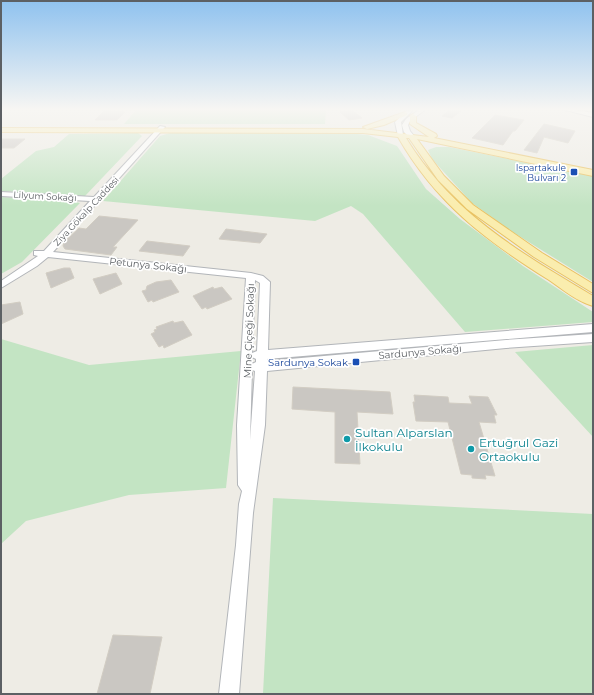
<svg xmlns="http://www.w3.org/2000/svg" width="594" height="695" font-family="Montserrat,sans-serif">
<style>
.green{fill:#c3e4c3}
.building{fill:#cac7c2;stroke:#d2cdc3}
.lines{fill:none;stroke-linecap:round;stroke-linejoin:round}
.minor-casing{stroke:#b2b5b9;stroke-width:2}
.major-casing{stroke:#e9c263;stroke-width:2}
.minor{fill:#fff;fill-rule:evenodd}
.major{fill:#faedae;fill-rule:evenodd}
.transit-dot{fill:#1a4fb4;stroke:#fff;stroke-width:1.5}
.culture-dot{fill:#0f9aa8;stroke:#fff;stroke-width:1.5}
.labels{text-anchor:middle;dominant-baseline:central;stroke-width:3.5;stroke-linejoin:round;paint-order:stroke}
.far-transit-label{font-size:9px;fill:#164399;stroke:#fff;text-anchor:end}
.far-street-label{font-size:9px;fill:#5c6064;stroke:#fff}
.street-label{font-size:10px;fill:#5c6064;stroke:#fff}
.transit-label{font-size:10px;fill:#164399;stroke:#fff;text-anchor:end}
.near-culture-label{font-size:12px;fill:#0d838f;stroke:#fff;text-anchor:start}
</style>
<rect width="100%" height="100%" fill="#eeece5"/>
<path class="green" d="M137 109H326L325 124H124Z
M138 133 142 136 85 196 1 191V179L36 151 54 147 69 134Z
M170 133H346L368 135 397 146 426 189 460 219 523 266 593 312V322L465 332 363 214 351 206 315 221 103 201 160 136Z
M436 147H449L593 176V282L511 231 472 203 432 159 428 150Z
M1 197 69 201 80 203 22 262 1 274Z
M1 339 89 365 241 351 226 488 129 495 26 521 1 544Z
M593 345V437L515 352Z
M273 498 593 514V694H263Z"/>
<path class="building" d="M451 109H463L452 118 442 116Z
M104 111 125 112 117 120H95Z
M353 111 362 118 349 120 340 112Z
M495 115 524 120 515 131H513L503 145 472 138Z
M544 124 575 131 568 143 544 137 537 153 524 150Z
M1 139H25L14 148H1Z
M99 216 138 220 113 247H117L111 255 65 249 63 246 64 242 79 228 86 229Z
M226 229 267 234 260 243 219 239Z
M147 241 190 246 183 256 139 251Z
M64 268H70L74 278 51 288 46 273Z
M116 273 122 284 100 294 93 279Z
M171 280 179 292 153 302 152 300 148 302 142 291 146 290 147 286 156 282Z
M213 287 214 289 222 287 232 299 207 309 206 307 202 309 193 296Z
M20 302 23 314 1 324V305Z
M173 321 174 323 183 321 192 335 164 348 163 345 159 347 151 334 155 332 154 330 157 329 156 327Z
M293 387 390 392 393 414 357 412 360 464 335 463V412L292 409Z
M414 395 448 397 449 403 472 404 469 396 488 397 497 415H494L496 423 479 422 495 476 485 475 486 479 472 478V475L461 474 448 422 416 421 413 402H415Z
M113 635 162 637 150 694H97Z"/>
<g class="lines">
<g class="minor-casing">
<path id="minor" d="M420 109H426L410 121 408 125 410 131 414 136 409 137 404 132 402 125 406 119Z
M561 109H571L593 113V117Z
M407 110 412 111 401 122 403 135 398 136 395 122Z
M160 126 165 127 53 252 251 273 263 276 270 282 268 350 593 324V332L267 359V361L506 340 593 334V342L506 348 267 371 265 425 253 513 239 694H219L236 545 239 504 242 491 238 485 237 425 246 278 48 257 37 266 1 288V281L38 256 34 255V251H44L90 201 1 196V192L94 197ZM255 280 260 283 257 351 252 353ZM252 357 256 359V362L252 364ZM252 370 255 371 250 440Z"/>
</g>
<g class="major-casing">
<path id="major" d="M405 112 407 113V115L384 125 367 129 363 127Z
M413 114 416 116V123L436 134 437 136 434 138 593 170V176L417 139 444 176 473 205 542 253 593 284V293L534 257 467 209 438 180 409 138H406C452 213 519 252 593 296V306C578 302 562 289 549 280 485 240 436 203 398 137L363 133 1 132V128L363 129 429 137 410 124V116Z"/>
</g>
<use href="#minor" class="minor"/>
<use href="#major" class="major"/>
</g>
<linearGradient id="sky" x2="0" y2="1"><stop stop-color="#8fc2ef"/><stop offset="0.53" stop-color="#f7f6f3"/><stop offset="1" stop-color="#f7f6f3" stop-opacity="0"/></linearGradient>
<rect width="594" height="206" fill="url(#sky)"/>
<g class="transit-dot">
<rect x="570" y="168" width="8" height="8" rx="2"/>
<rect x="352" y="358" width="8" height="8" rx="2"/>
</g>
<g class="culture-dot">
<circle cx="347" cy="439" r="4"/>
<circle cx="471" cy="449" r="4"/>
</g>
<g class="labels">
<g class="far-transit-label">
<text x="566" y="167">Ispartakule<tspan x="566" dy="10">Bulvarı 2</tspan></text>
</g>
<g class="far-street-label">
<text transform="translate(45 196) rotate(3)">Lilyum Sokağı</text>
<text transform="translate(86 211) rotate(-47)">Ziya Gökalp Caddesi</text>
</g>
<g class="street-label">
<text transform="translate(148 265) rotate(6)">Petunya Sokağı</text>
<text transform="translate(249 331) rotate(-88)">Mine Çiçeği Sokağı</text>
<text transform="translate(420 352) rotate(-5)">Sardunya Sokağı</text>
</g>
<g class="transit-label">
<text x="348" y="362">Sardunya Sokak</text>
</g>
<g class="near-culture-label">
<text x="355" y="432">Sultan Alparslan<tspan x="355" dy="14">İlkokulu</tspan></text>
<text x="479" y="442">Ertuğrul Gazi<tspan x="479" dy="14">Ortaokulu</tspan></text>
</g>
</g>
<rect width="594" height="695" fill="none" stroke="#5c6064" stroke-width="4"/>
</svg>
